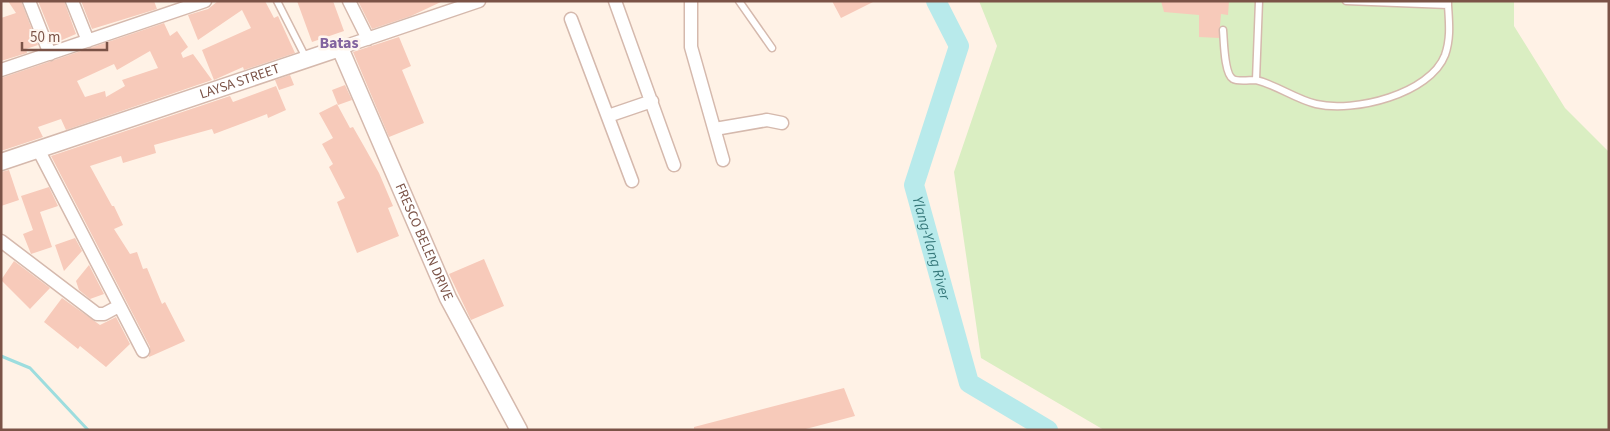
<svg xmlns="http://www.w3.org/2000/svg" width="1610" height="431" font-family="'Source Sans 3',sans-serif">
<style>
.green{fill:#daeec2}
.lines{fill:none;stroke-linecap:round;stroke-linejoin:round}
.stream{stroke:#9dddde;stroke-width:3}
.river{stroke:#b8eaeb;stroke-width:20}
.building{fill:#f7caba;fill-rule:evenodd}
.service-casing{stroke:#d5b9ad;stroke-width:9}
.minor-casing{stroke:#d5b9ad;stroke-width:15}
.tertiary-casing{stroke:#d5b9ad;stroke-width:19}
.service{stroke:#fff;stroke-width:6}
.minor{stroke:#fff;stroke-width:12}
.tertiary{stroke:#fff;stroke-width:16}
.labels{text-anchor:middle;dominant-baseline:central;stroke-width:5;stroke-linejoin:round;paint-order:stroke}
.street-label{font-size:14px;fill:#7b5347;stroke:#fff6ef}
.water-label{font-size:15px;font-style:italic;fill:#36797b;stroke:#fff6ef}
.quarter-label{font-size:16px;font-weight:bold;fill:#82639f;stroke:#fff6ef}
</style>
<rect width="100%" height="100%" fill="#fff2e6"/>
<path class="green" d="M979 1H1514V26L1565 108 1609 152V430H1104L981 358 954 172 997 46Z"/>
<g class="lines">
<path class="stream" d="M1 356 30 368 88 430"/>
<path class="river" id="s1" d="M936 1 959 46 914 185 969 383 1048 430"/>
</g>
<path class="building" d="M8 1H21L38 45 26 49 27 53 1 61V18L16 13Z
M38 1H64L76 34 55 43Z
M81 1H154L157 9 92 29Z
M218 1H265L274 18 278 16 295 53 244 70 243 67 214 80 202 50 251 28 242 10 198 40 188 15 208 9Z
M297 1H333L344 31 312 42Z
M358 1H443L411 16 372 29Z
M832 1H875L841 18Z
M1161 1H1229L1228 15 1221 14 1219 38 1199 37V15L1164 12Z
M164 23 170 36 177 31 188 47 181 53 183 58 193 54 212 80 66 130 61 119 38 127 43 137 1 151V78ZM150 51 158 68 122 80 125 86 106 97 105 91 85 97 77 81 114 64 117 70Z
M399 37 411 66 402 70 424 123 389 137 353 52Z
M290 75 294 85 279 90 275 80Z
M345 85 352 100 338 105 332 90Z
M276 86 286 110 268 118 267 114 214 134 212 129 154 145 156 153 123 163 121 156 90 166 112 206H114L123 225 114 229 130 254 137 252 143 269 147 268 162 304 165 302 185 341 149 357 150 347 51 156 230 96 233 102Z
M337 104 350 128 353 127 365 148 379 173 393 206 388 208 399 236 357 253 337 202 345 198 329 167 333 164 322 144 333 138 319 113Z
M9 170 19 200 1 206V172Z
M49 187 58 206 40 212 52 247 31 254 23 234 33 230 21 196Z
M75 238 82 251 64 271 55 245Z
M484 259 504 306 471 320 449 274Z
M14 261 50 288 30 309 1 280Z
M89 265 104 294 90 299 79 290 76 281Z
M62 298 100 325 116 317 130 344 106 367 80 346 78 349 44 322Z
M844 388 855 416 802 430H694V427Z"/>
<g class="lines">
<g class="service-casing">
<path id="service" d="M277 1 306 58
M739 1 772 48
M1259 1 1256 80C1277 85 1295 99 1316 104 1354 113 1430 94 1445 55 1451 38 1449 22 1448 5
M1346 1 1448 5V1
M1223 30C1224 40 1224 74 1233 79 1238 82 1249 80 1256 80"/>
</g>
<g class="minor-casing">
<path id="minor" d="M29 1 50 54
M72 1 88 41
M349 1 368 39
M615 1 674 165
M691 1V47L723 160
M571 19 632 181
M340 48 479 1
M1 70 205 1
M608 116 652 101
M715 129 767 120 782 123
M39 151 143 351
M1 241 97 314H104L119 306"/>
</g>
<g class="tertiary-casing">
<g id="tertiary">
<path id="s2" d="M1 162 340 48 448 298 519 430"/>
</g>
</g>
<use href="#service" class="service"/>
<use href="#minor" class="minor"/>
<use href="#tertiary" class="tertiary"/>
</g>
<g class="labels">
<g class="street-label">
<text stroke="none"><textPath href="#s2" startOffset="252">LAYSA STREET</textPath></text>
<text stroke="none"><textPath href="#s2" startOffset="569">FRESCO BELEN DRIVE</textPath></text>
</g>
<g class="water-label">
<text stroke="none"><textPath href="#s1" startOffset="262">Ylang-Ylang River</textPath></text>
</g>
<g class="quarter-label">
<text x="339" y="43">Batas</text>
</g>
</g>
<rect width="1610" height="431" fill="none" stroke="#7b5347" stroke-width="5"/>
<path d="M22 42v8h85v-8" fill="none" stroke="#7b5347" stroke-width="2.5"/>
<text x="30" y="42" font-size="15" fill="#7b5347" stroke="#fff6ef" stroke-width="4" paint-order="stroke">50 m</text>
</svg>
